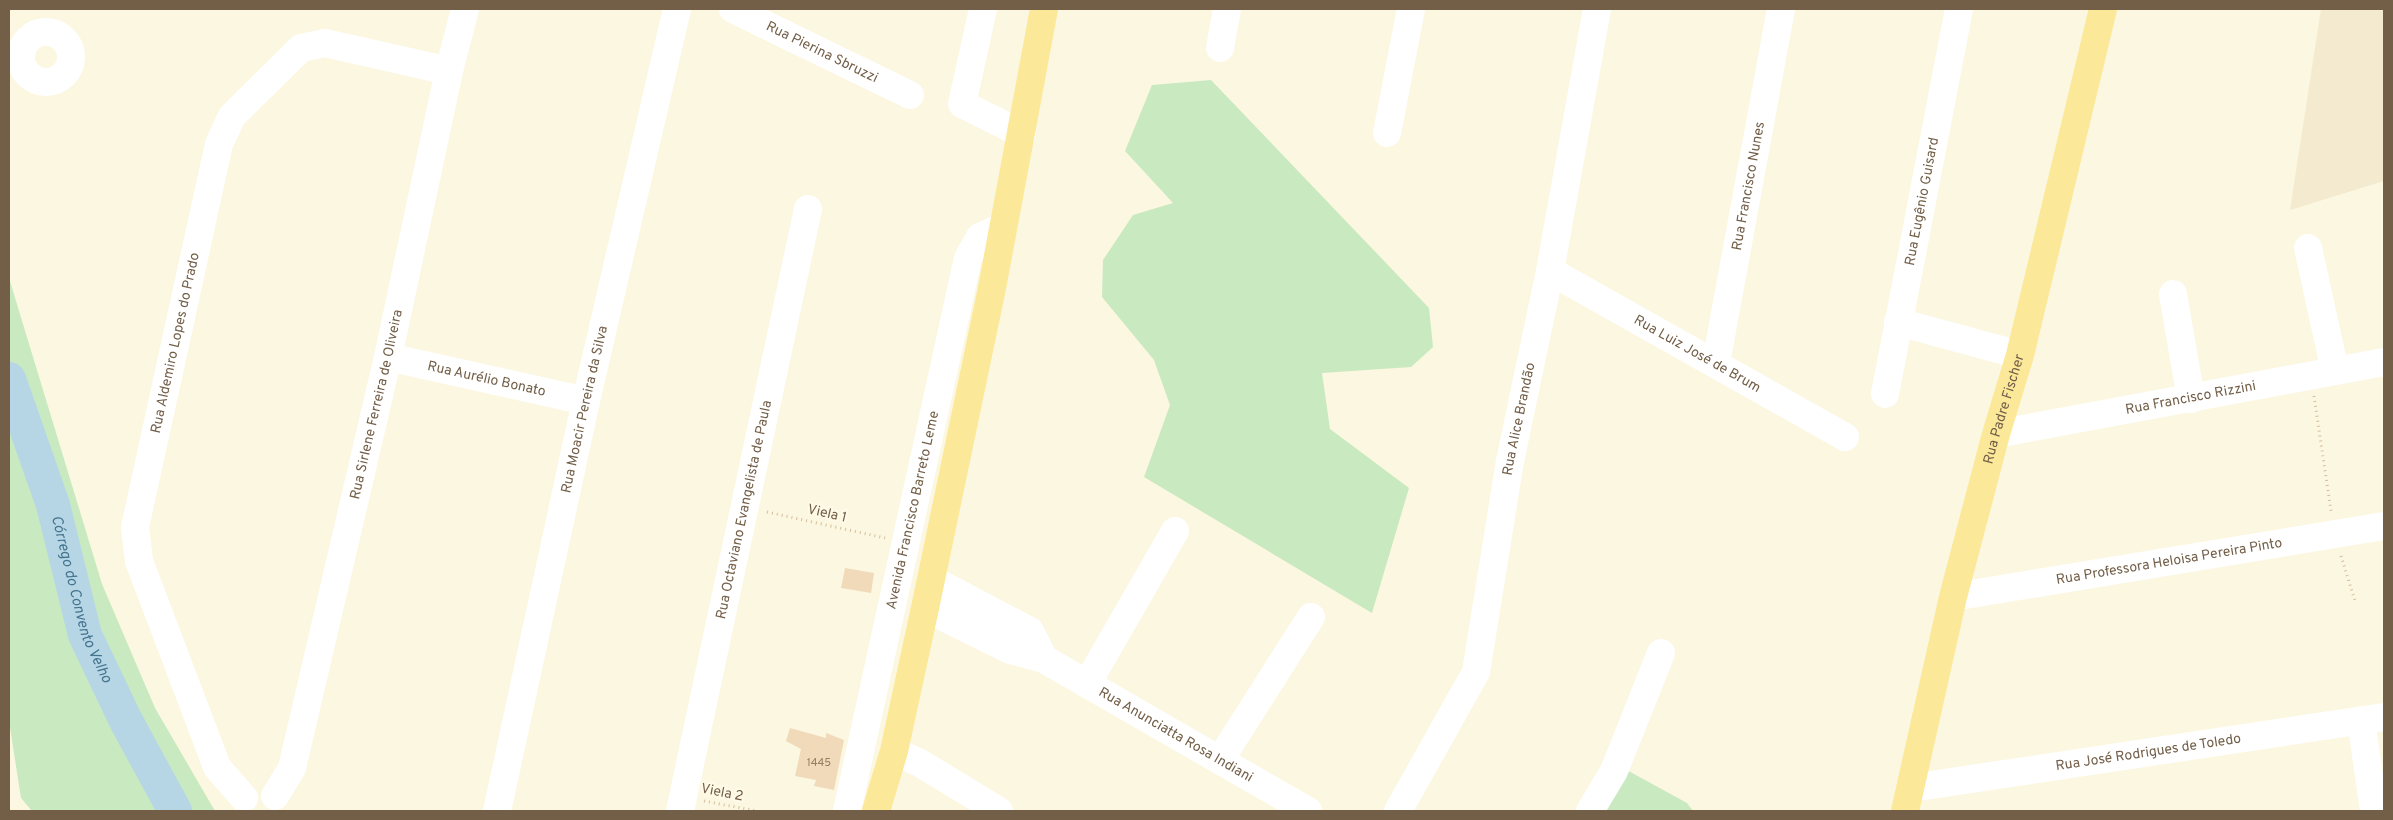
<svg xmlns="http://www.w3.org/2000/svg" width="2393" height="820" font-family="Overpass,sans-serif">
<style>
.residential{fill:#f4eacf}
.green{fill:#c9e9c0}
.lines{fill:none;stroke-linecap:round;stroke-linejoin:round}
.river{stroke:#b6d6e5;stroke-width:34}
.building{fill:#f1dab9}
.path{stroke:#d6bd9c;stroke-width:3;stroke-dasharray:1 4;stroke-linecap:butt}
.minor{stroke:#fff;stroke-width:28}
.major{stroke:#fbe999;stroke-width:28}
.labels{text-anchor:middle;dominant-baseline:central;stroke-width:4.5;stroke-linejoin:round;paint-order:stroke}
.number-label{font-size:11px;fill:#927e64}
.street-label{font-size:14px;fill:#735f48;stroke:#fffae7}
.water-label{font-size:15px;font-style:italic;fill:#44748e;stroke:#fffae7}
</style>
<rect width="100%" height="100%" fill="#fcf7e1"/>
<path class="residential" d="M2321 9H2384V181L2290 210Z"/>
<path class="green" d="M1211 80 1429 308 1433 347 1411 367 1322 373 1330 429 1409 488 1372 613 1144 477 1170 405 1154 360 1102 297 1103 260 1133 215 1173 203 1125 151 1152 85Z
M9 278 102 584 155 708 215 811H32L21 798 9 721Z
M1623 768 1687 803 1693 811H1601Z"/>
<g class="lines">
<path class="river" id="s1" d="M9 379 53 505 85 635 126 721 175 811"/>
</g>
<path class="building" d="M845 568 874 573 871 593 841 588Z
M790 728 826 738V733L844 740 834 790 814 786 816 780 795 776 801 749 786 741Z"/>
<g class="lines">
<path class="path" d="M2314 396 2331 511
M767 512 885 538
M2341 556 2355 601
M704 801 757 811"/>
<g class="minor">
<path id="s2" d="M733 9 910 95"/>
<path d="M983 9 962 104 1022 134"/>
<circle cx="46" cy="57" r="25"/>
<path d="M1220 48 1227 9"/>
<path d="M1387 133 1411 9"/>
<path d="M2308 248 2335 371"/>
<path id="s3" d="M1550 271 1845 437"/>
<path d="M2173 294 2191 399"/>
<path d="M1898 322 2020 355"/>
<path id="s4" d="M388 357 586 401"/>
<path id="s5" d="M1716 363 1781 9"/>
<path id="s6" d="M1885 394 1959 9"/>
<path id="s7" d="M1996 434 2384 362"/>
<path d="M931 579 1030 631 1044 659"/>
<path id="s8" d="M1953 597 2384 526"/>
<path id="s9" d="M925 608 1010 650 1044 659 1308 811"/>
<path d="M1087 684 1175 531"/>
<path d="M2361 720 2374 811"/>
<path d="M894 751 920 763 999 811"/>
<path d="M1220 760 1311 617"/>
<path id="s10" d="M1911 788 2384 717"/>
<path id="s11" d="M275 796 292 768 388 357 449 71 465 9"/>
<path id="s12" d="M244 798 217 767 139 561 135 527 219 144 232 116 301 48 325 43 449 71"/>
<path id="s13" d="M497 811 586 401 677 9"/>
<path id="s14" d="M680 811 808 209"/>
<path id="s15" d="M847 811 968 258 980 237 1004 226"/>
<path id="s16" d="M1398 811 1476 672 1510 461 1550 271 1597 9"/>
<path d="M1590 811 1614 771 1661 653"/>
</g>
<g class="major">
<path d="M876 811 894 751 925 608 992 288 1044 9"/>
<path id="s17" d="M1905 811 1953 597 1996 434 2020 355 2103 9"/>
</g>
</g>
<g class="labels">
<g class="number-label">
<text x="819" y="763">1445</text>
</g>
<g class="street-label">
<text stroke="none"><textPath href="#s2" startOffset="99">Rua Pierina Sbruzzi</textPath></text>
<text stroke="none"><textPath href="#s5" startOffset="180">Rua Francisco Nunes</textPath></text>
<text stroke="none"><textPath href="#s6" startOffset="196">Rua Eugênio Guisard</textPath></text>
<text stroke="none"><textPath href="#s12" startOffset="484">Rua Aldemiro Lopes do Prado</textPath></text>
<text stroke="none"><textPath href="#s3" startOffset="169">Rua Luiz José de Brum</textPath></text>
<text stroke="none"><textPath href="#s4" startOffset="101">Rua Aurélio Bonato</textPath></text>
<text stroke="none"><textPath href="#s7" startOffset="198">Rua Francisco Rizzini</textPath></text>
<text stroke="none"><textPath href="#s11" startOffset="406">Rua Sirlene Ferreira de Oliveira</textPath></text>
<text stroke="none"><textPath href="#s13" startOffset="411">Rua Moacir Pereira da Silva</textPath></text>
<text stroke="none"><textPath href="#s17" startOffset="414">Rua Padre Fischer</textPath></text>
<text stroke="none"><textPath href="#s16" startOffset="416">Rua Alice Brandão</textPath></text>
<text stroke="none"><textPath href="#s14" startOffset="308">Rua Octaviano Evangelista de Paula</textPath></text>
<text stroke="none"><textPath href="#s15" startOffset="308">Avenida Francisco Barreto Leme</textPath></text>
<text transform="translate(827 514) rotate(13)">Viela 1</text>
<text stroke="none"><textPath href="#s8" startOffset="219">Rua Professora Heloisa Pereira Pinto</textPath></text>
<text stroke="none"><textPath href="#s9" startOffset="282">Rua Anunciatta Rosa Indiani</textPath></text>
<text stroke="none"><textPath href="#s10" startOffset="240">Rua José Rodrigues de Toledo</textPath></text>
<text transform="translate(722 793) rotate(11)">Viela 2</text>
</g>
<g class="water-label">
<text stroke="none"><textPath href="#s1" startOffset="232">Córrego do Convento Velho</textPath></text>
</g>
</g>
<rect width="2393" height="820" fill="none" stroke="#735f48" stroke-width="20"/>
</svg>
